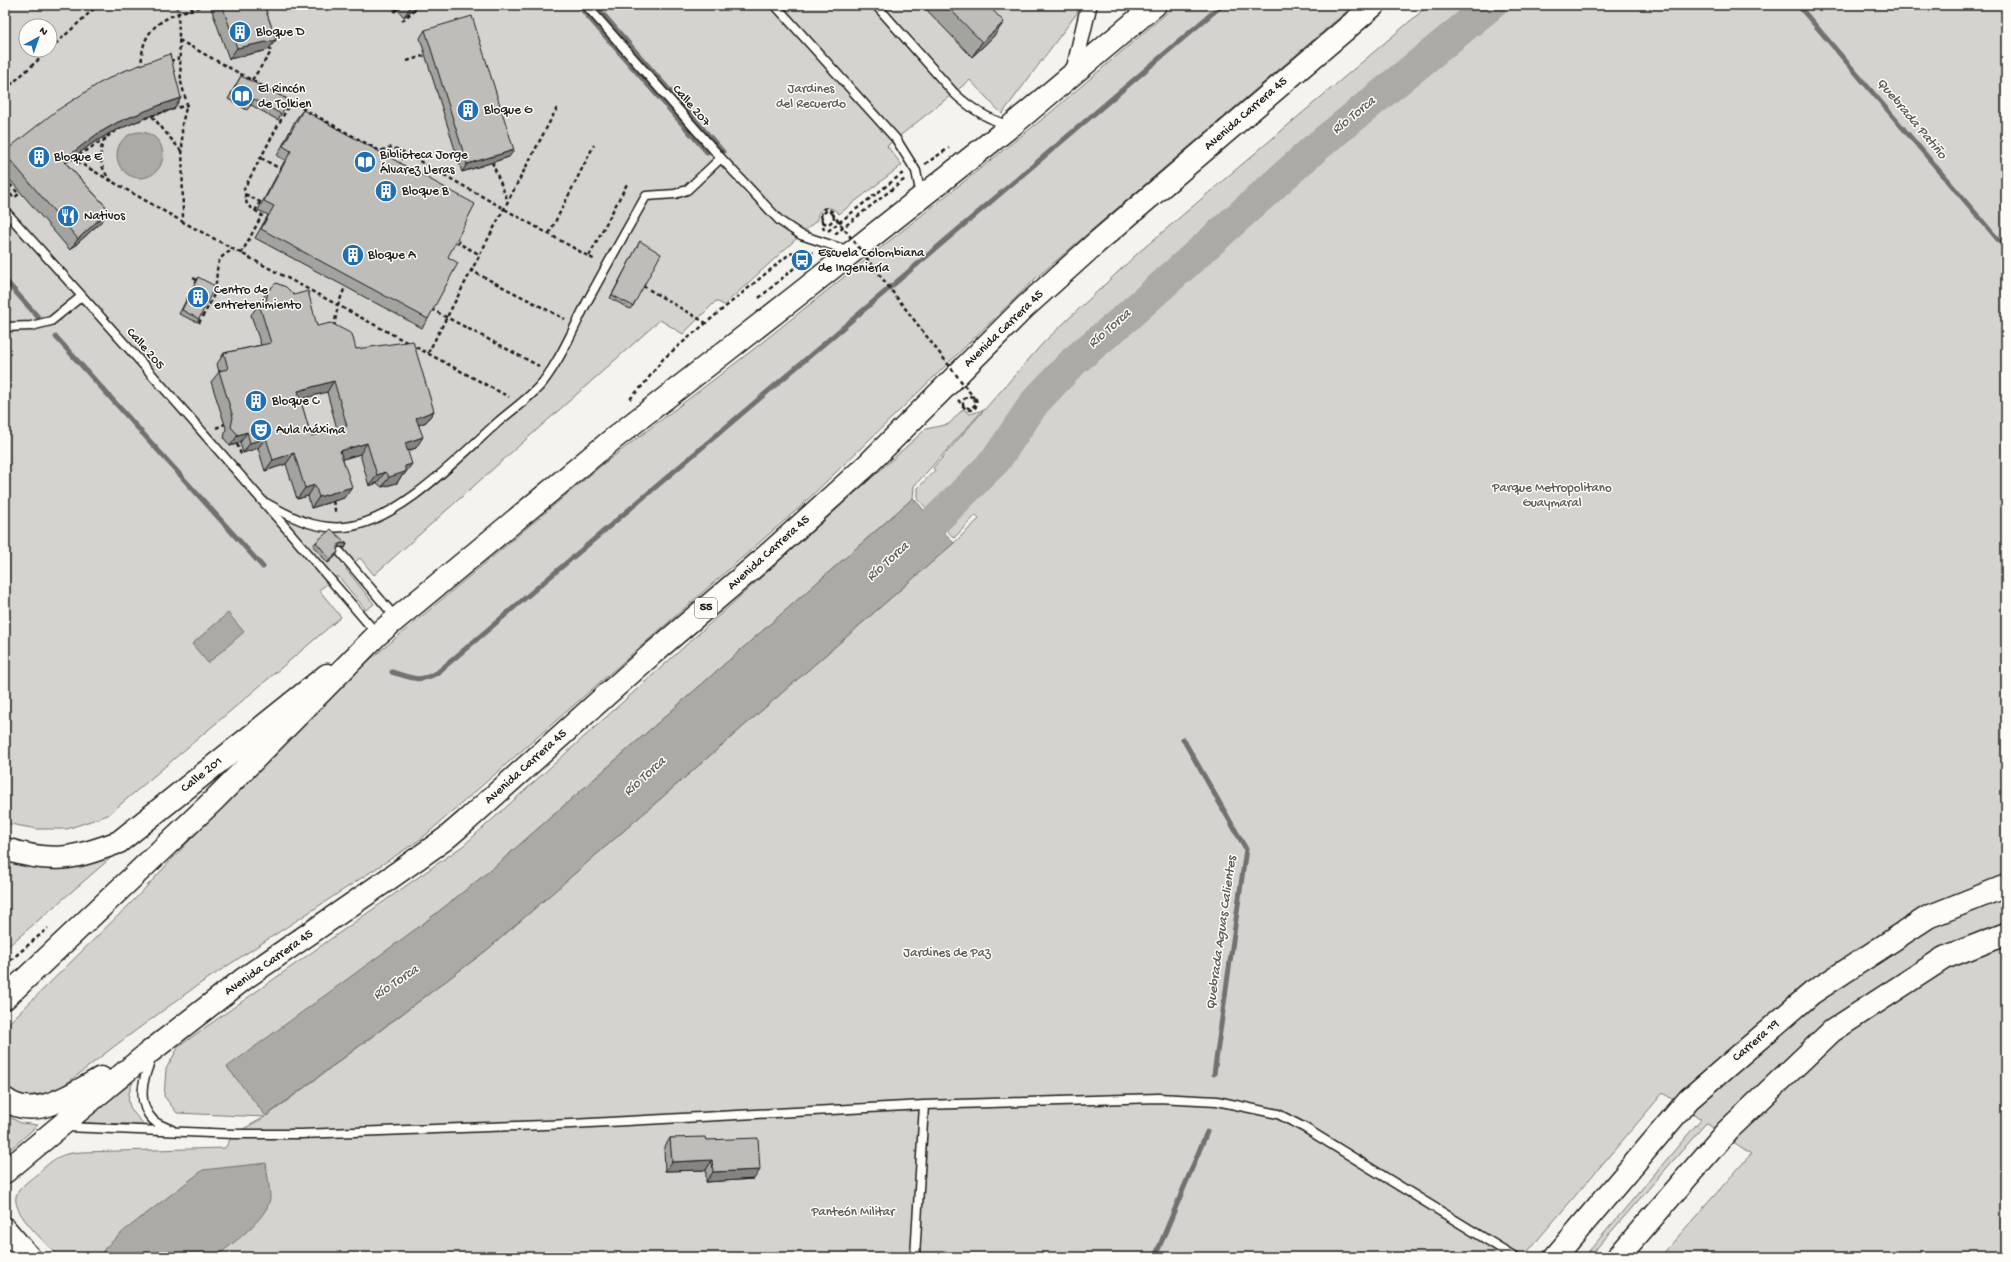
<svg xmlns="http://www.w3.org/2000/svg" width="2011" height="1262" font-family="'Gochi Hand',sans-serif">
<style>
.green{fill:#d4d3cf;stroke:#787876;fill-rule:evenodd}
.water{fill:#abaaa6;stroke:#72716f}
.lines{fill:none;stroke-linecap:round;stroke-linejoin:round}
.stream{stroke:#72716f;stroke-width:5}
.river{stroke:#abaaa6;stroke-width:31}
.lane-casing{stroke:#1c1c1c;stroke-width:11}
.street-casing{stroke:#1c1c1c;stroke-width:18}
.secondary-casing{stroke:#1c1c1c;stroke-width:25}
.highway-casing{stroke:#1c1c1c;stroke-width:25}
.path{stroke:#1c1c1c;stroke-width:2.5;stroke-dasharray:4 3;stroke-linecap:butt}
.lane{stroke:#fdfcf7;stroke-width:8}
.street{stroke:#fdfcf7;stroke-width:15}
.secondary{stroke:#fdfcf7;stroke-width:22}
.highway{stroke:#fdfcf7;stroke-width:22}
.path-bridge{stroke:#1c1c1c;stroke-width:2.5;stroke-dasharray:4 3;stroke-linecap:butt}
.wall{fill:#a3a3a0;stroke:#1c1c1c;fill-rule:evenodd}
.shaded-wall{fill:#858482;stroke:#1c1c1c}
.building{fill:#bebdba;stroke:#1c1c1c;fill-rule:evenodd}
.labels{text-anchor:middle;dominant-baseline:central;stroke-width:3;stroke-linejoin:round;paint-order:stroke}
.shield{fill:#fdfcf7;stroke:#605f5e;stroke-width:1}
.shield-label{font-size:12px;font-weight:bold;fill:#1c1c1c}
.poi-label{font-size:13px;fill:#1c1c1c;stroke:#fdfcf7;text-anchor:start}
.park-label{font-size:13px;fill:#5c5c5b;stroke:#fdfcf7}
.street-label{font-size:13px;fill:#1c1c1c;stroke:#fdfcf7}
.water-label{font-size:14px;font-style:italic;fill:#5c5c5a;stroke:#fdfcf7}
</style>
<rect width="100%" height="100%" fill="#f4f3ee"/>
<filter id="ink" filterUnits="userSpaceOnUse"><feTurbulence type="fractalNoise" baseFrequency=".025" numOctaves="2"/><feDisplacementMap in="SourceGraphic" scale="8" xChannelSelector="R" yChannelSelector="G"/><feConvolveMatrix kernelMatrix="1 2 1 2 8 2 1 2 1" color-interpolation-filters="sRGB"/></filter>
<g filter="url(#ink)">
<path class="green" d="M5 5H1078L1077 13 1002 114 970 80 887 146 902 165 839 214C831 204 817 206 817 220L724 305 716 301 683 334 660 320 374 575 360 558 346 569 374 604 366 610 338 576 319 590 341 617 108 815 67 829H37L5 823ZM26 26H50V50H26Z
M1176 5H1354L1036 278 800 507 421 839 195 987 116 1045 57 1091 36 1098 17 1095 5 1087V1029L10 1022 135 899 229 798 366 663 602 465 750 352 1050 113Z
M1429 5H2006V1257H1660L1751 1154 1706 1123 1589 1257H1584L1701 1119 1663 1093 1523 1257H59C48 1244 12 1215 16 1196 19 1187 30 1180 37 1174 53 1159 60 1153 82 1152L225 1148 234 1134 265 1117 177 1113 164 1096 166 1069 179 1046 464 845 926 429 949 424 963 409 970 414 983 410 914 486 913 498 492 869 424 923 267 1116 487 950 954 543 979 519 976 515 954 538 918 499V488L935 470 933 468 1044 342 1138 253Z
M113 856 5 949V857Z
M133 1082C124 1102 129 1109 144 1124L80 1123Z
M5 1115 21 1123 38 1125 5 1154Z"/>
<path class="water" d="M117 155a23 23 0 1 1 46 0a23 23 0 1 1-46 0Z
M913 498 954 543 487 950 266 1116 227 1067 424 923 492 869Z
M228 613 244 632 208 663 192 644Z
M266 1163C267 1174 270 1187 270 1198 268 1219 231 1244 216 1257H99L105 1248 125 1230 203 1170Z"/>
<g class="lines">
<path class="stream" d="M578 5 707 152
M595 5 723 152
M1798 5 2006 249
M5 280 38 317
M56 337 263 567
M392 672C412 678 418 683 437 673L1222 5
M1183 739 1246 849 1214 1074
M1155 1257 1207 1132"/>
<path class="river" d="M902 550 942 514 996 460 1035 402 1074 361 1129 315 1313 150 1491 5"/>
<g class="lane-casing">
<path id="lane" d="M586 5 721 158 780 221 801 235 840 248 850 250
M775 5 896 139 916 171 921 196
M876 5 954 93C970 108 987 119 1008 125
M5 211C132 350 255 491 377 634
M5 327 31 326 51 321 82 296
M266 503C291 517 315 530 345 527 398 522 460 456 498 422 513 409 531 397 543 382 562 357 574 327 588 300 607 265 626 231 646 196L675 194 687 190 721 158
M340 552 396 618
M152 1058C143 1077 136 1103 153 1120 158 1125 166 1127 172 1130
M66 1127 234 1134H301L572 1124 924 1105 1158 1098 1217 1101 1278 1114 1305 1128 1515 1257
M915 1257 924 1105"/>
</g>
<g class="street-casing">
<path id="street" d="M1073 74 1089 5"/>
</g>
<g class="secondary-casing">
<path id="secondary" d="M5 849C53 864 73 859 119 842L327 675
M5 1229 29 1257
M1555 1257 1689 1099 1812 993 1928 917 2006 886
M1618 1257 1727 1131 1832 1031 1944 958 2006 934"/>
</g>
<g class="highway-casing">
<path id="highway" d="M5 998 213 801 377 635 613 439 794 298 1011 126 1155 5
M5 1099C34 1122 74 1093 101 1078
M5 1172 147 1054 245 978 390 878 445 839 466 821 653 653 762 560 866 466 1025 307 1096 243 1374 5"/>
</g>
<path class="path" d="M176 5 178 12 181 82 187 104 182 124 183 222 509 397
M394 12 397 9
M402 21 420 5
M179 40 380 151 392 147 405 153 595 260
M50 49 98 5
M170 61 180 58
M407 61 426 55
M142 68C138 22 173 13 209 5
M252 80 271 52 269 46
M5 90 49 50
M152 116 182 152
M71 158 183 222
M261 158 282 170
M73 159 106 138
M492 162 507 199
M925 164 949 148
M399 166 405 153
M5 179 19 194 14 198 5 188
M112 181C106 176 102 168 101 160 100 152 101 143 107 137 124 122 165 112 187 105
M245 194 262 203
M255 211 260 202
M824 230C822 223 816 200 833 212L834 219 829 224 824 223 821 216 827 210 832 213
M828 231 903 173
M549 234 594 145
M835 234 905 179
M460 241 458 243 479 254
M241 254 262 215 247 205 244 189 291 101
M589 256 628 182
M470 270 565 319
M193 278 199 281
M643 286 706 323 787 256 800 249
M759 298 813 252
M431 309 539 366
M199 323C204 313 213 301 215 289 219 272 212 257 234 250
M334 327 338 305 345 287
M428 353 557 108
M630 399 644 384 663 359 706 323
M958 400C961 403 964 409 969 410 977 411 978 402 975 397L968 396 963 400V405L970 409 976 404 974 398
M216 428 227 423
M237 444 242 457
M333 501 336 514
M5 965 48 928"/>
<use href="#lane" class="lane"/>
<use href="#street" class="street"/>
<use href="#secondary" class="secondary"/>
<use href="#highway" class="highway"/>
<path class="path-bridge" d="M832 213 974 398"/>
</g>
<path class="wall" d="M210 5H264L276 40 268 50 229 59Z
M393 5H418L404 17Z
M922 5H988L994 36 972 57Z
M425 30 509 157 462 172 420 38Z
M241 76 281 114 278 120 251 105 247 110 228 99 238 81Z
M174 109 152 115 110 133 90 145 66 163 109 210 102 221 70 250 5 174V151Z
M303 110 448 257 428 319 422 328 255 238 268 215 258 210 285 160 277 156 296 119Z
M640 241 633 306 630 309 610 298 638 245Z
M198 277 199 319 197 322 179 314 196 281Z
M268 291 317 326 356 349 434 411 426 422 419 425 416 448 408 451 404 475H402L397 483 382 487 377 483 369 486 360 454 343 459 344 498 311 508 308 496 297 499 286 464 265 471 258 448 243 453 240 443 230 446 224 438 226 428 211 382 219 372 217 364 224 353 261 345 251 315 259 304H260V301ZM327 392 337 429 311 436 300 399Z
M316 542 347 544 345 548 339 547H338L336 556 328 563 313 546Z
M670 1138 706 1140 754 1179 706 1182V1170L665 1171 664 1148Z"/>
<path class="shaded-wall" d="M413 5H418L404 17 411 6Z
M1004 22 994 36 972 57 982 42Z
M276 40 268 50 229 59 237 48Z
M181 98 174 109 152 115 110 133 90 145 55 171 63 160 97 134 118 122 160 105Z
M514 150 509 157 462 172 467 164Z
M109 210 102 221 70 250 78 239Z
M334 381 327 392 290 402 298 391Z
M434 411 426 422 409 429 416 418Z
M247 432 240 443 230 446 238 435Z
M423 437 416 448 398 454 405 443Z
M266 438 258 448 243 453 250 443Z
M367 443 360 454 333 462 340 451Z
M294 453 286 464 265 471 273 460Z
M412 464 404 475H402L397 483 382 487 389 477 405 466Z
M385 472 377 483 369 486 377 475Z
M315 485 308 496 297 499 305 488Z
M352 487 344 498 311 508 319 497Z
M342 543 347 544 345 548 339 547 336 548 339 544Z
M338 552 336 556 328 563 330 559Z
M712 1160 706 1170 665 1171 672 1162Z
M760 1170 754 1179 706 1182 713 1172Z"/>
<path class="building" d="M222 5H264L276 40 237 48Z
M946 5H988L1004 22 982 42Z
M472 16 514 150 467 164 425 30Z
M170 54 181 98 160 105 118 122 97 134 63 160 109 210 78 239 5 154V151L56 111 98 84 121 72Z
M241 76 289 100 281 114 254 99 251 105 231 94Z
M303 110 475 204 448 257 458 263 428 319 261 229 274 206 264 201 291 151 283 146Z
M640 241 661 254 633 306 612 295Z
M198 277 215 286 199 319 182 310Z
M276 283 286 287 294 295 308 291 317 326 331 323 352 334 356 349 413 341 434 411 416 418 423 437 405 443 412 464 405 466V472L389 477 385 472 377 475 367 443 340 451 352 487 319 497 315 485 305 488 294 453 273 460 266 438 250 443 247 432 238 435 231 427 233 417 219 371 228 369 224 353 271 343 259 304 266 302 268 291ZM334 381 347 426 311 436 298 391Z
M331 529 347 544 342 543 339 544 337 549 338 552 330 559 316 542Z
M705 1137 706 1140 758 1138 760 1170 713 1172 712 1160 672 1162 670 1138Z"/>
</g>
<defs>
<g id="building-disc" transform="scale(1.15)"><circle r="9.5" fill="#1f6fb2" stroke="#fdfcf7"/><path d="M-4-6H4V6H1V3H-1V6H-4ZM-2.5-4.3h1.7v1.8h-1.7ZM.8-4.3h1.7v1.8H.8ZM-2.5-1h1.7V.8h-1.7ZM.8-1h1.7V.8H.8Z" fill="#fff"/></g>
<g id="library-disc" transform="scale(1.15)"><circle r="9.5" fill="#1f6fb2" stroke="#fdfcf7"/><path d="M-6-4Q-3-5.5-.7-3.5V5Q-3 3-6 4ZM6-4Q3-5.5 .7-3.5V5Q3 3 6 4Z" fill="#fff"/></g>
<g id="restaurant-disc" transform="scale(1.15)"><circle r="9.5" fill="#1f6fb2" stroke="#fdfcf7"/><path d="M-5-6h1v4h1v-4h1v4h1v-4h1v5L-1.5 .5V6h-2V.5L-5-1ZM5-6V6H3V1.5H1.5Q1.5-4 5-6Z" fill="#fff"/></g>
<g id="bus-disc" transform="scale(1.15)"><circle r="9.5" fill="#1f6fb2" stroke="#fdfcf7"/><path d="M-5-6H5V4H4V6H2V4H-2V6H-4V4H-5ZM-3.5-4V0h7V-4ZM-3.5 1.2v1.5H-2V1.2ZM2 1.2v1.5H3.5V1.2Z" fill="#fff"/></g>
<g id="theatre-disc" transform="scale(1.15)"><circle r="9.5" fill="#1f6fb2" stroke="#fdfcf7"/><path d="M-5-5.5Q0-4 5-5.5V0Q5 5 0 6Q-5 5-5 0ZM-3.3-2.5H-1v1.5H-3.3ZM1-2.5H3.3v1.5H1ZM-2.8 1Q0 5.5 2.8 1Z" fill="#fff"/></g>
</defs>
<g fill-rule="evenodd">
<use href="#building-disc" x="240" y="32"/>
<use href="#library-disc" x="242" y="96"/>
<use href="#building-disc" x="468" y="110"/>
<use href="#building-disc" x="39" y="157"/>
<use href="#library-disc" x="365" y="162"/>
<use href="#building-disc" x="386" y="191"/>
<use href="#restaurant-disc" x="68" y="216"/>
<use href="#building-disc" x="353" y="255"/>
<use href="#bus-disc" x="802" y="260"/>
<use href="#building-disc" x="198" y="297"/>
<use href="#building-disc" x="256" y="401"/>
<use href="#theatre-disc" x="261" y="430"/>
</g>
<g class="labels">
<rect class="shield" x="695" y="598" width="22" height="20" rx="3"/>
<g class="shield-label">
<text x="706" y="608">55</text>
</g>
<g class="poi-label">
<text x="256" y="32">Bloque D</text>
<text x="258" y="89">El Rincón<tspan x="258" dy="15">de Tolkien</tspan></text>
<text x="484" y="110">Bloque G</text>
<text x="380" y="155">Biblioteca Jorge<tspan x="380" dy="15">Álvarez Lleras</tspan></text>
<text x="54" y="157">Bloque E</text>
<text x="402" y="191">Bloque B</text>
<text x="84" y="216">Nativos</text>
<text x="818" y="253">Escuela Colombiana<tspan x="818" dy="15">de Ingeniería</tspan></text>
<text x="368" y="255">Bloque A</text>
<text x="214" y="290">Centro de<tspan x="214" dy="15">entretenimiento</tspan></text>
<text x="272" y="401">Bloque C</text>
<text x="276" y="430">Aula Máxima</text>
</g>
<g class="park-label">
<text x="811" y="89">Jardines<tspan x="811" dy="15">del Recuerdo</tspan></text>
<text x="1552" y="488">Parque Metropolitano<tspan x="1552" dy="15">Guaymaral</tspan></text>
<text x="947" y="953">Jardines de Paz</text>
<text x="853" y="1212">Panteón Militar</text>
</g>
<g class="street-label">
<text transform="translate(691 106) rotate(49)">Calle 207</text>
<text transform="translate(1246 114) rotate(-41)">Avenida Carrera 45</text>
<text transform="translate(1004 329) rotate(-44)">Avenida Carrera 45</text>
<text transform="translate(145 349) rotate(49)">Calle 205</text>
<text transform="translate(769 553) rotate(-42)">Avenida Carrera 45</text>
<text transform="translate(526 767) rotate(-42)">Avenida Carrera 45</text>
<text transform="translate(202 775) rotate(-39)">Calle 201</text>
<text transform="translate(269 963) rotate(-35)">Avenida Carrera 45</text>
<text transform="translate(1756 1041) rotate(-41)">Carrera 19</text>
</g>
<g class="water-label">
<text transform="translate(1354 116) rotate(-39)">Río Torca</text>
<text transform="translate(1911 119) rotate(50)">Quebrada Patiño</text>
<text transform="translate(1110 329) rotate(-41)">Río Torca</text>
<text transform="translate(888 562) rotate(-42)">Río Torca</text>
<text transform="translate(645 777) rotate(-42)">Río Torca</text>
<text transform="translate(1222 933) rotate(-82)">Quebrada Aguas Calientes</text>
<text transform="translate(396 983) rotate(-34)">Río Torca</text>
</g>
</g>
<rect width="2011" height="1262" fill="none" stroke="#fdfcf7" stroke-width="20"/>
<rect x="10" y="10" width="1991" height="1242" fill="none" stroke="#1c1c1c" stroke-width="1.5" filter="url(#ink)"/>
<g transform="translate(38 38) rotate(40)"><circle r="19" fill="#fdfcf7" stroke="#a3a29f"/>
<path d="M0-3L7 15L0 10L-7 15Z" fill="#1f6fb2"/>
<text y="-6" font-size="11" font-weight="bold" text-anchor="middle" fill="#1c1c1c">N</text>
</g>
</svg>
